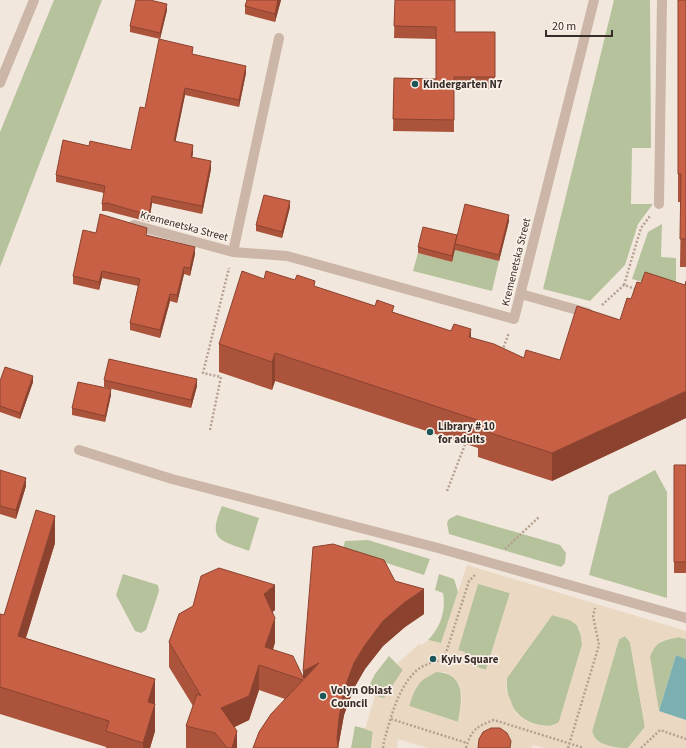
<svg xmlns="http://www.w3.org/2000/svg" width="686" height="748" font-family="'Source Sans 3',sans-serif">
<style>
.green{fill:#b6c29c}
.plaza{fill:#ead8c3;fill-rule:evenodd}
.water{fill:#7bafb0}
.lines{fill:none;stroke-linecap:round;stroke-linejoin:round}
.path{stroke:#b6a092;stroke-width:2.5;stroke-dasharray:2 2;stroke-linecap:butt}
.minor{stroke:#cbb6a8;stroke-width:10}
.wall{fill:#ab533b}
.shaded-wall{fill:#8b4330}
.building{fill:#c76045;stroke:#8b4330}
.poi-dot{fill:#1d5759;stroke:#faf1e8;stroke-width:1.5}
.labels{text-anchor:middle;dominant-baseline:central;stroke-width:3.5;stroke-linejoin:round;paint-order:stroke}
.poi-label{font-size:11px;font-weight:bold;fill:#372c28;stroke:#faf1e8;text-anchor:start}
.street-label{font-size:11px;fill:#372c28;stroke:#faf1e8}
</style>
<rect width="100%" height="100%" fill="#f2e7dc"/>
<path class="green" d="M54 0H102L0 267V132Z
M614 0H650L651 148H632L631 204H653L638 224 625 265 590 301 543 289Z
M662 224 661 257 676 258V291L632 279 648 232Z
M455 250 499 261 492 291 413 271 418 253 452 262Z
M655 470 667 492V598L589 575 609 495Z
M222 506 259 518 249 551C220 540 207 541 222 506Z
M457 515 560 545 566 553 565 563 561 567 449 534 447 523 449 519Z
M368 540 430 559 424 575 343 549 345 541Z
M123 574 158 585 159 591 146 630 141 633 135 631 116 595Z
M439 574 454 579 458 592 441 644 428 640C441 627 446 610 443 593L435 590Z
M478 583 510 593 486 670 462 662 458 650Z
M552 615 570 620 577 625 582 638V645L559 722C552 727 547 726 539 725 516 720 505 701 507 678Z
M625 636 630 642 645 727 628 748C614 748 595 746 592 731L619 639Z
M679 637 686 639V659L676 655 659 711C657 701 648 663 650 656 652 642 668 639 679 637Z
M389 656 403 670 384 699 366 692 375 674Z
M436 672C467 673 462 700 458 722L409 706C414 690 419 678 436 672Z
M355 726 373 731 371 748H351Z"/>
<path class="plaza" d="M467 565 686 631V639L679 637 661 641 655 647 650 656 659 711 686 720V748H628L645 727 630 642 625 636 619 639 592 731 595 739 598 742 616 748H545L533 745 532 748H428L398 739 397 748H371L373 732 365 729 375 696 384 698 403 670 397 664 419 644 422 645 428 640 441 643ZM478 584 510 593 486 670 462 662 465 652 458 650ZM552 615 570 620 577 625 580 630 582 645 559 722 553 726H546L531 723 516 714 506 689 507 678ZM436 672H445L453 677 459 683 462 700 458 722 409 706 414 691 421 681Z"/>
<path class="water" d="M676 655 686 659V720L659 711Z"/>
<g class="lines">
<path class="path" d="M624 285 641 228 650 216
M602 305 624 285 638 290
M502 351 509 333
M210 430 221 377 203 373 229 268
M447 491 466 442
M505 549 539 517
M391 719 467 743
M383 748 384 741C391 718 397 689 416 671 424 664 434 662 444 659L469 581 475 575
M466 748C471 730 477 726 494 720L584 748
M568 748 599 645 593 616 595 608
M641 748 660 730 686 739"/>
<path class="minor" d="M0 83 34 0
M659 204 662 0
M134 225 233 252 287 256 514 319 594 0
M233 252 279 38
M521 294 588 313
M79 450 172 479 438 548 686 618"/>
</g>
<path class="wall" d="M247 0H281L275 22 245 14V6Z
M395 0 455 32H495V89H454V132L393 131 394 78 436 79V39L394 38Z
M678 0H686V267H680L681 202H678Z
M167 10 160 39 130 32V26Z
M193 54 246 73 239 107 185 95 175 142 193 153 192 157 211 169 202 214 152 203 149 222 107 211H102V204L104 193 56 182V175L89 146 131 150 145 108Z
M290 207 282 238 256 231V225Z
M509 221 499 261 455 250V249L452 262 418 253V247L457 235Z
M96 233 147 235 195 254 190 276 184 274 177 303 170 301 160 338 130 330V323L138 286 102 278 99 290 73 284V276Z
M264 279 295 280 471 338 686 418 552 481 478 457V448L275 381 272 390 219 372V344Z
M104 380 197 386 191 408 104 387Z
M0 381 33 382 20 419 0 412Z
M111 395 105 422 72 415V408Z
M674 465H686V573H674Z
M0 470 26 486 16 519 0 514Z
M55 543 26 638 155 679V731L150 748H106V747L0 714V614L4 615Z
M395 581 424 614 405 627 383 646 365 669 354 688 344 715 338 748H253L285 699 259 690 249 720 235 727 237 748H186V726L193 706 169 667V642L275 610 272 612 275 642 273 650 303 677Z"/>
<path class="shaded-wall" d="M278 0H281L275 22V14Z
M167 4V10L160 39V33Z
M246 66V73L239 107V100Z
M185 88V95L174 149V141Z
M193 145V153L191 164V157Z
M211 161V169L202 214V206Z
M152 196V203L149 222V215Z
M290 201V207L282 238V232Z
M509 215V221L499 261V255Z
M457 235 455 244V249L452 262V256Z
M195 247V254L190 276V268Z
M184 267V274L177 303V295Z
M102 271V278L99 290V282Z
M170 294V301L160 338V330Z
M471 329V357L469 337Z
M275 353V381L272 390V362Z
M33 376V382L20 419V413Z
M197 379V386L191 408V400Z
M111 389V395L105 422V416Z
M686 391V418L552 481V453Z
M26 478V486L16 519V510Z
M55 516V543L18 663V636Z
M275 585V610L264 619V594Z
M424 589V614L405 627 383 646 365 669 354 688 344 715 338 748H337V738L339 718 344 690 354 663 365 645 383 621 405 602Z
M275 618V642L267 668 265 647Z
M319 663V688L303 680V671Z
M259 665V690L249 720 221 733V708Z
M155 679V731L150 748H143V743L148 702Z
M237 731V748H232Z"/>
<path class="building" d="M136 0H150L167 4 160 33 130 26Z
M247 0H278L275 14 245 6Z
M395 0H455V32H495V77H454V120L393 119 394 78 436 79V27L394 26Z
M678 0H686V239H680L681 174H678Z
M159 39 193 47 192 54 246 66 239 100 185 88 174 141 193 145 191 157 211 161 202 206 152 196 149 215 107 203 102 204 105 186 56 175 63 140 89 146 90 141 131 150 140 107 145 108Z
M264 195 290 201 282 232 256 225Z
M465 204 509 215 499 255 455 244Z
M100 214 147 228 146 235 195 247 190 268 184 267 177 295 170 294 160 330 130 323 140 279 102 271 99 282 73 276 83 230 96 233Z
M423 227 457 235 452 256 418 247Z
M242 271 264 279 266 271 295 280 297 275 315 281 314 286 375 306 377 300 394 306 392 312 451 331 454 324 471 329 469 337 494 344 524 358 526 350 560 360 577 306 620 320 627 298 631 299 637 282 641 283 645 272 685 285 686 281V391L552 453 478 429 480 421 275 353 272 362 219 344Z
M109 359 197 379 191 400 104 380Z
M5 367 33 376 20 413 0 406V381Z
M78 382 111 389 105 416 72 408Z
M674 465H686V562H674Z
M0 470 26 478 16 510 0 506Z
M36 510 55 516 18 636 155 679 148 702 155 704 143 743 106 731 109 721 0 687V614L4 615Z
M333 544 384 560 395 581 424 589 405 602 383 621 365 645 354 663 344 690 339 718 337 738 338 748H253L259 732 271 714 303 680 259 665 249 696 221 708 237 731 232 748H227L215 733 186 726 197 694 201 696 169 642 179 614 193 606 201 576 219 568 275 585 264 594 275 618 265 647 293 656 304 679 319 663 303 671 313 547Z
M491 728H500L507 733 511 741 510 748H478L479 739 483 732Z"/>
<g class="poi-dot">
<circle cx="415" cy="84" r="4"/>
<circle cx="430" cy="432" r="4"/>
<circle cx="433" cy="659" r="4"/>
<circle cx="323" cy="696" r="4"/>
</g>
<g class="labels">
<g class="poi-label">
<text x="423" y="84">Kindergarten N7</text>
<text x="438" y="426">Library # 10<tspan x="438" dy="13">for adults</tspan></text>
<text x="441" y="659">Kyiv Square</text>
<text x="331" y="690">Volyn Oblast<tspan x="331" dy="13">Council</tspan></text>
</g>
<g class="street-label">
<text transform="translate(184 226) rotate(15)">Kremenetska Street</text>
<text transform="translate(516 262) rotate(-76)">Kremenetska Street</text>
</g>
</g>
<path d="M546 30v6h66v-6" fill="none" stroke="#372c28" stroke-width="2"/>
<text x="552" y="30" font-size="12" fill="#372c28" stroke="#faf1e8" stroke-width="3" paint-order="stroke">20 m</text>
</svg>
